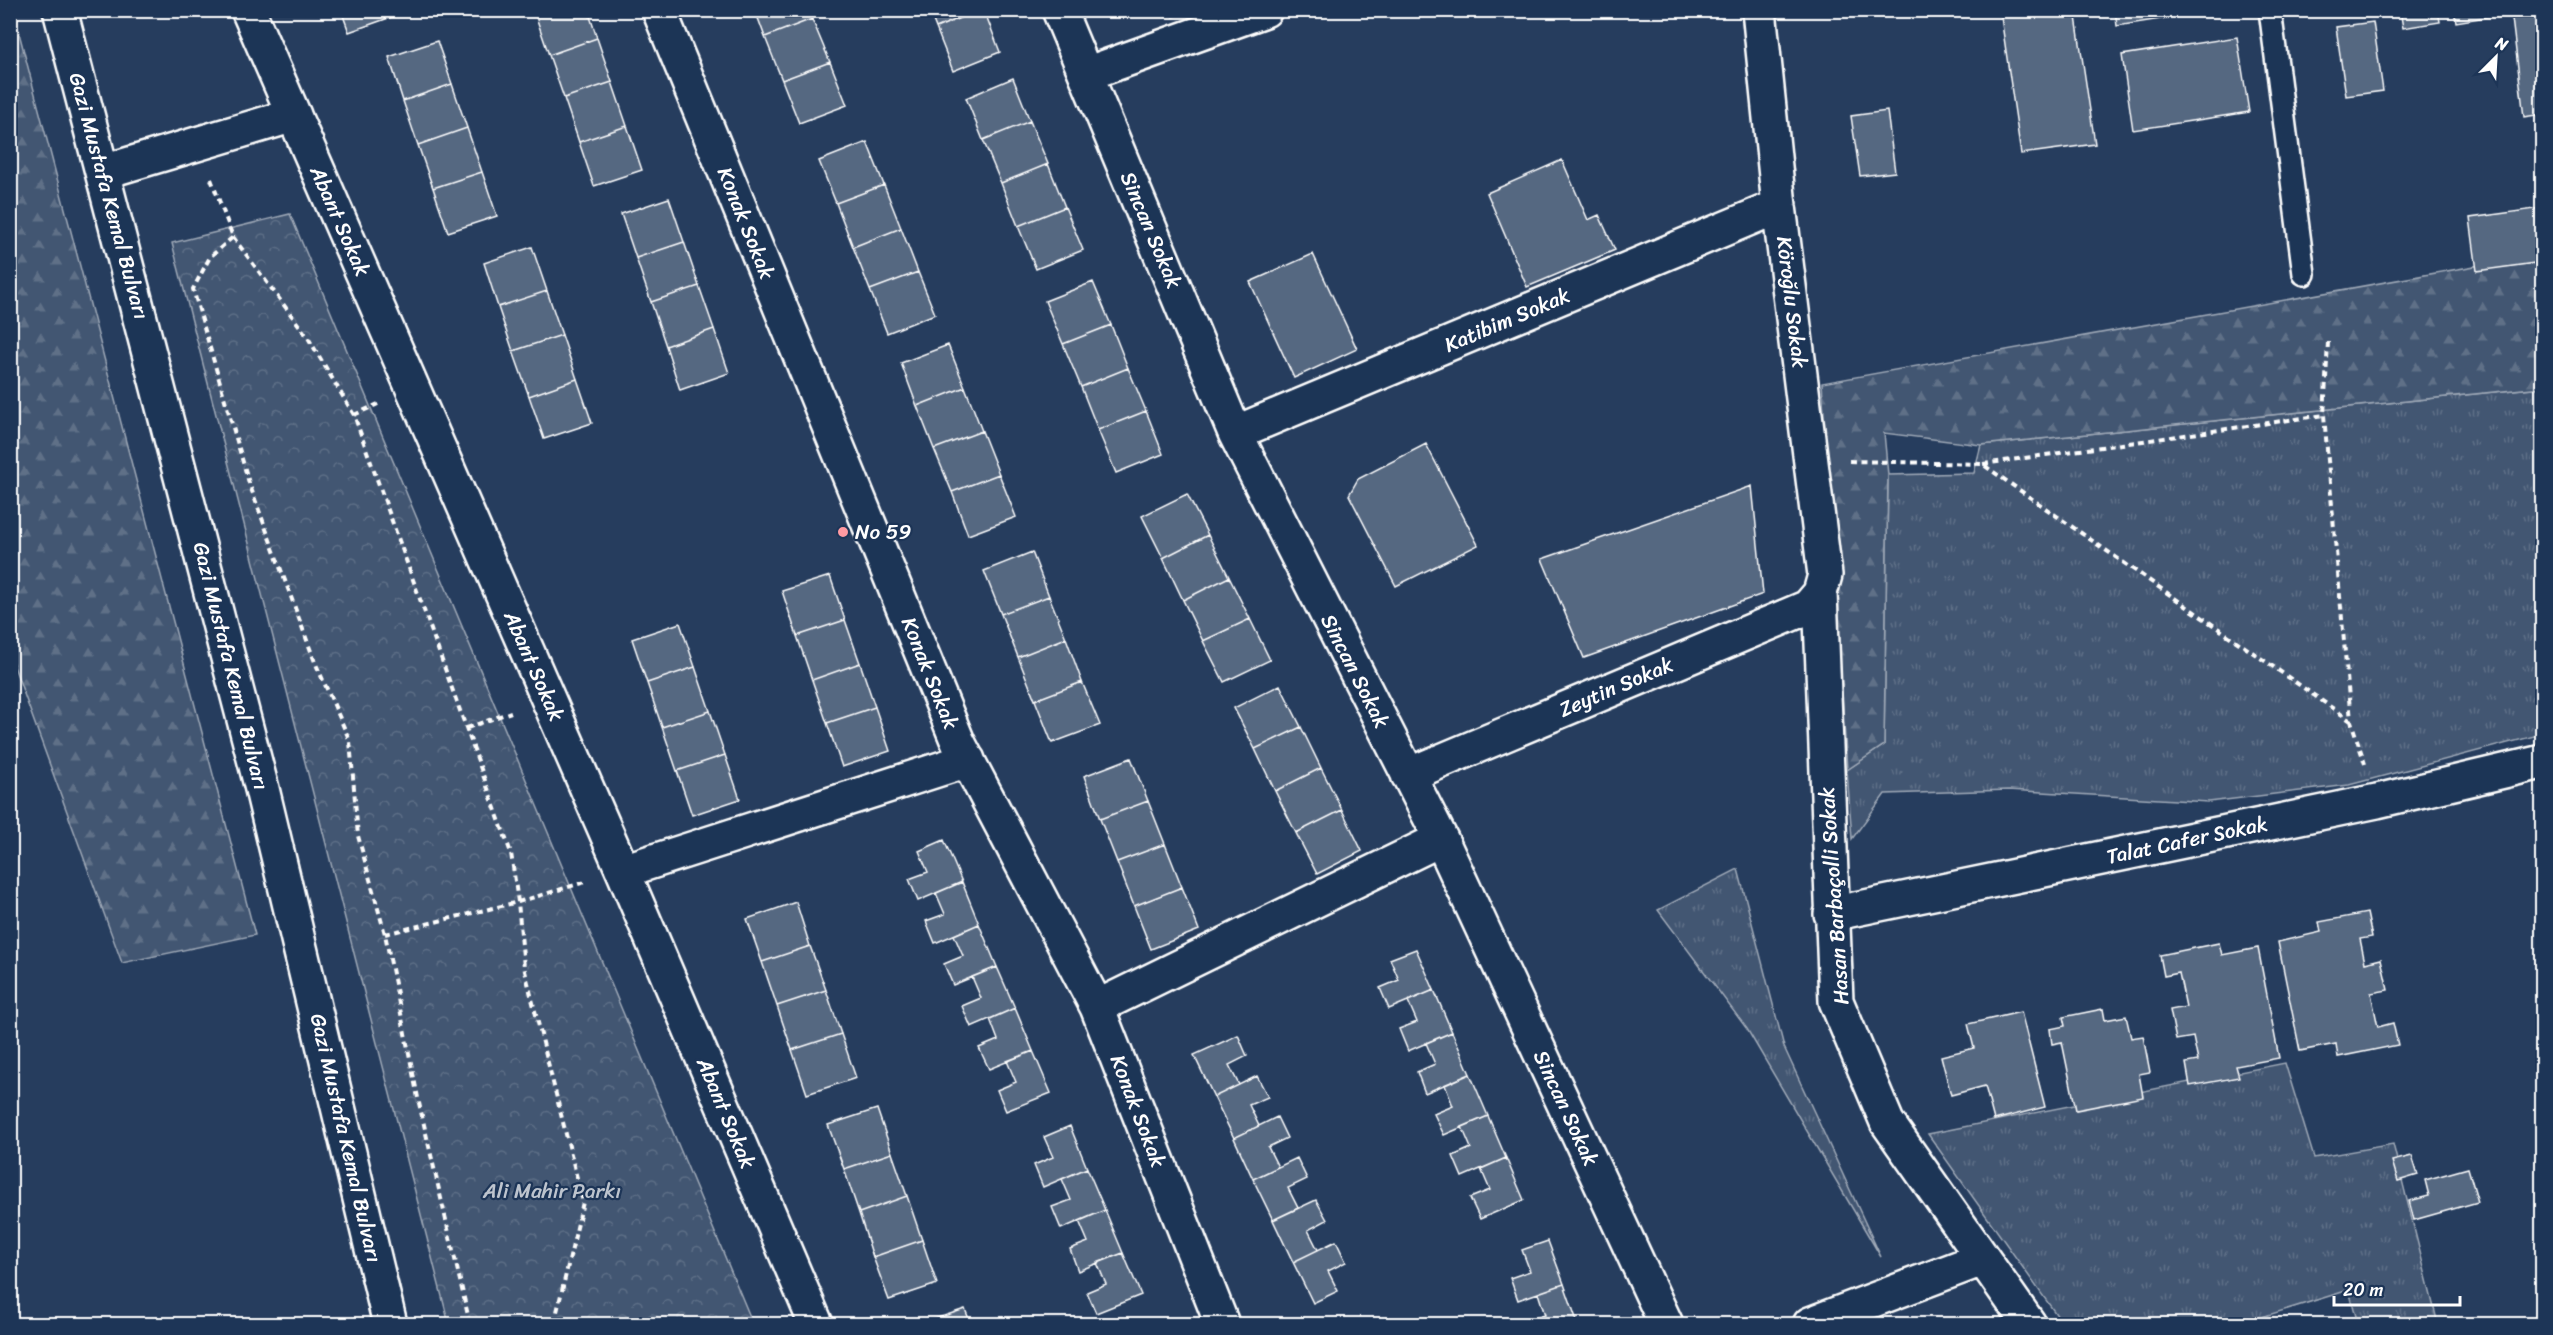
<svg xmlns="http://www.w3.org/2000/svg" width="2553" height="1335" font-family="Sriracha,sans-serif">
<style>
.grass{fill:url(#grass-tufts);stroke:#a0aab8;stroke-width:1.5}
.forest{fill:url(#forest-firs);stroke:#a0aab8;stroke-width:1.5}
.park{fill:url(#park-crowns);stroke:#a0aab8;stroke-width:1.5}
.building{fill:#556781;stroke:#fff;stroke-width:1.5}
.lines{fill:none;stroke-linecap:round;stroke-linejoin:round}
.lane-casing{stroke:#fff;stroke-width:26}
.street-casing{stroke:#fff;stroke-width:38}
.secondary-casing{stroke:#fff;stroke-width:38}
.path{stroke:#fff;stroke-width:4;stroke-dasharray:6 4.5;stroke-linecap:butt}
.lane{stroke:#1d3557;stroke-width:21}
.street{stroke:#1d3557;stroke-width:33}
.secondary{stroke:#1d3557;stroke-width:33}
.poi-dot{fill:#ff9aa2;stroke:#1d3557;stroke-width:2}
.labels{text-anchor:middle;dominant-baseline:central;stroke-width:4.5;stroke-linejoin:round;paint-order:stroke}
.street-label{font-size:21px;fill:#fff;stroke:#1d3557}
.poi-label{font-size:21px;fill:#fff;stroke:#1d3557;text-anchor:start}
.park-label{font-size:21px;fill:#bdc4ce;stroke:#1d3557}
</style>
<defs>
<pattern id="grass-tufts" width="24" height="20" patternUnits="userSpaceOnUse" patternTransform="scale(1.5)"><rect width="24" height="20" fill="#425672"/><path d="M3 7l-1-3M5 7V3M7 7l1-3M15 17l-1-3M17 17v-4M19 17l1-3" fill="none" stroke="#5e6f87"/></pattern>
<pattern id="forest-firs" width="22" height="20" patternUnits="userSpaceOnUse" patternTransform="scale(1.5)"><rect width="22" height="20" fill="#425672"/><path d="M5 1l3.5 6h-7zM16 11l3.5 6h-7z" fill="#5e6f87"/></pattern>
<pattern id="park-crowns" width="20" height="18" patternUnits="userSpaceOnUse" patternTransform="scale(1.5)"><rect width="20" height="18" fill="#425672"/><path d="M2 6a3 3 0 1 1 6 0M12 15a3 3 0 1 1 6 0" fill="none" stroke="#5e6f87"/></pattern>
</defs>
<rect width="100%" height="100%" fill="#263d5e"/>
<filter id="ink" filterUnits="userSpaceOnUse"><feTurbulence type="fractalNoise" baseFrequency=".0167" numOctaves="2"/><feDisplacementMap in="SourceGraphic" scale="12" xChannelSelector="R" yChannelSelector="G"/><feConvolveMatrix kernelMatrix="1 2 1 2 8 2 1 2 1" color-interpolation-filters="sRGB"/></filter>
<g filter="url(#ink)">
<path class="grass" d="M2542 387V734L2349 785 2209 802 2009 790 1885 794 1852 839 1847 770 1884 745 1888 475 1974 473 1981 445Z
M1738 869 1784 1047 1881 1257 1747 1029 1658 910Z
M2285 1063 2314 1158 2393 1144 2438 1324H2358L2349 1290 2239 1324H2063L1928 1134Z"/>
<path class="forest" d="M13 10 255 935 122 963 11 658 10 11Z
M2542 254V387L1981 445 1884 433 1888 475 1884 745 1847 770 1822 383Z"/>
<path class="park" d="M290 214 753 1324H449L172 243Z"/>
<path class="building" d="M341 10H395L397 15 349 32Z
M588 10 597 38 549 55 534 11Z
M755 10H809L812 19 765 37Z
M929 10H979L936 28Z
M979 10H984L1000 52 953 71 936 28Z
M1170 10H1188L1173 17Z
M2000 10H2075L2095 144 2021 154Z
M2115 10H2218L2117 26Z
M2400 10H2438L2440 22 2403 28Z
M2454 10H2492L2493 16 2456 22Z
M2511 10H2542V114L2524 117Z
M812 19 830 62 782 80 765 37Z
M2373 22 2383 91 2346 96 2336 27Z
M2237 37 2249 112 2133 130 2122 55Z
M597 38 612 82 564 98 549 55Z
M437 41 452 84 403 101 389 57Z
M830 62 847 105 799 123 782 80Z
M1013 78 1030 121 983 140 966 98Z
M612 82 627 126 579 142 564 98Z
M452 84 467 128 418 145 403 101Z
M1887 111 1895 172 1860 176 1851 116Z
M1030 121 1048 164 1001 183 983 140Z
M627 126 642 170 594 186 579 142Z
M467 128 482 172 433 188 418 145Z
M867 142 884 185 836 203 819 161Z
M1562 160 1588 220 1599 215 1615 250 1527 287 1487 193Z
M1048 164 1065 207 1018 226 1001 183Z
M482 172 497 216 448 232 433 188Z
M884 185 901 228 853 247 836 203Z
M669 198 684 242 636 258 621 214Z
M1065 207 1083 250 1036 269 1018 226Z
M2542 208V262L2477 271 2470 218Z
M901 228 918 272 870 290 853 247Z
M684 242 699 286 651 302 636 258Z
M532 247 547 291 498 307 484 263Z
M1313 254 1357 349 1294 378 1250 282Z
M918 272 935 314 887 333 870 290Z
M1093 282 1111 325 1063 344 1045 301Z
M699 286 714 329 666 346 651 302Z
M547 291 562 335 513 351 498 307Z
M1111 325 1128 368 1081 387 1063 344Z
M714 329 729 373 680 390 666 346Z
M562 335 577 379 529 396 513 351Z
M948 345 965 387 917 406 901 363Z
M1128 368 1146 411 1098 430 1081 387Z
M577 379 592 423 544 439 529 396Z
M965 387 982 431 934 449 917 406Z
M1146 411 1163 454 1116 473 1098 430Z
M982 431 999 474 952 492 934 449Z
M1426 444 1478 545 1396 586 1349 495 1358 479Z
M999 474 1016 517 968 535 952 492Z
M1752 486 1763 594 1584 658 1542 559Z
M1187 494 1208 535 1163 558 1142 516Z
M1208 535 1229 577 1183 600 1163 558Z
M1032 552 1049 596 1001 614 984 571Z
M830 576 845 620 797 636 782 591Z
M1229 577 1250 619 1203 641 1183 600Z
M1049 596 1066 638 1018 657 1001 614Z
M1250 619 1270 660 1224 682 1203 641Z
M845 620 860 663 812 680 797 636Z
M680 623 695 667 647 683 632 639Z
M1066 638 1082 682 1035 700 1018 657Z
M860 663 875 707 827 723 812 680Z
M695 667 710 711 662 727 647 683Z
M1082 682 1100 725 1052 743 1035 700Z
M1280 685 1301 727 1255 749 1234 708Z
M875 707 890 751 842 767 827 723Z
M710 711 725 755 677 771 662 727Z
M1301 727 1321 768 1275 791 1255 749Z
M725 755 740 799 692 815 677 771Z
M1131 758 1148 801 1100 819 1084 776Z
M1321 768 1342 810 1296 833 1275 791Z
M1148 801 1165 844 1117 862 1100 819Z
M1342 810 1362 851 1317 874 1296 833Z
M944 840 962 882 918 901 909 879 928 872 919 851Z
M1165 844 1182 887 1134 906 1117 862Z
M962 882 979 924 935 943 926 921 945 914 936 893Z
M1182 887 1199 930 1151 949 1134 906Z
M796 902 810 946 762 962 747 919Z
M2367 913 2372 937 2360 939 2365 963 2381 959 2388 990 2371 993 2378 1027 2393 1023 2398 1045 2338 1057 2336 1044 2300 1051 2278 942 2321 932 2319 922Z
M979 924 997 967 953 985 944 964 963 956 954 935Z
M2219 943 2222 955 2258 948 2279 1058 2236 1066 2239 1077 2190 1086 2186 1063 2198 1061 2193 1037 2176 1040 2170 1010 2186 1007 2179 973 2164 976 2160 955Z
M810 946 826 990 777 1006 762 962Z
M1416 949 1434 990 1389 1009 1380 988 1399 980 1390 959Z
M997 967 1015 1008 971 1027 962 1006 981 998 972 977Z
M826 990 841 1034 792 1050 777 1006Z
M1434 990 1452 1032 1408 1051 1399 1029 1417 1022 1408 1001Z
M1015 1008 1033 1051 989 1069 979 1048 998 1040 990 1019Z
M2103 1009 2105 1020 2126 1016 2131 1038 2143 1036 2150 1072 2139 1074 2143 1097 2076 1110 2062 1042 2052 1044 2050 1029 2065 1026 2063 1017Z
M2021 1012 2045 1107 1994 1120 1985 1086 1951 1095 1941 1056 1974 1048 1968 1024Z
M1452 1032 1470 1074 1425 1093 1417 1072 1435 1064 1426 1043Z
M841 1034 856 1078 807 1094 792 1050Z
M1238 1035 1247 1056 1229 1065 1239 1085 1214 1097 1194 1055Z
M1033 1051 1051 1093 1006 1111 997 1090 1016 1082 1007 1061Z
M1470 1074 1488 1116 1444 1135 1434 1114 1453 1106 1445 1085Z
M1257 1076 1268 1097 1249 1105 1259 1126 1234 1138 1214 1097Z
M877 1109 892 1153 844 1169 828 1125Z
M1488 1116 1506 1158 1462 1177 1453 1156 1471 1148 1462 1127Z
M1277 1117 1287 1138 1268 1147 1278 1167 1253 1179 1234 1138Z
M1070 1126 1087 1168 1043 1187 1034 1165 1053 1157 1044 1137Z
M892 1153 907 1196 859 1213 844 1169Z
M2412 1156 2418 1175 2398 1181 2392 1161Z
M1297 1158 1307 1179 1288 1188 1298 1208 1273 1220 1253 1179Z
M1506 1158 1524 1200 1480 1219 1470 1198 1490 1190 1481 1169Z
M1087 1168 1105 1210 1061 1229 1052 1207 1071 1200 1062 1179Z
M2468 1168 2478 1202 2414 1220 2409 1201 2429 1196 2425 1180Z
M907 1196 922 1240 873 1257 859 1213Z
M1316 1200 1327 1220 1308 1230 1318 1250 1293 1262 1273 1220Z
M1105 1210 1123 1253 1078 1271 1070 1249 1088 1242 1079 1221Z
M922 1240 937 1284 889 1300 873 1257Z
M1336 1241 1346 1262 1328 1271 1338 1291 1313 1303 1293 1262Z
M1548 1241 1564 1284 1518 1300 1510 1278 1530 1271 1522 1250Z
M1123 1253 1141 1295 1096 1313 1087 1292 1106 1284 1097 1263Z
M1564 1284 1578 1324H1527L1526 1321 1545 1315 1538 1293Z
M965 1309 971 1324H920Z"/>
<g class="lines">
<g class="lane-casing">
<path id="lane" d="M2270 10 2304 274"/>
</g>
<g class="street-casing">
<path id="street" d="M248 10 623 871 816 1324
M659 10 958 742 1097 1007 1222 1324
M1059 10 1235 433 1441 839 1666 1324
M1759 10 1779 206 1825 575 1820 593 1836 1001 1887 1122 2029 1324
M1086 74 1265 10
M103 172 294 115
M1235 433 1779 206
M1408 775 1808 607 1820 593
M623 871 968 760
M1831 914 2377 801 2542 762
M1097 1007 1441 839
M1810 1324 1982 1259"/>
</g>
<g class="secondary-casing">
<path id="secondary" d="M60 10 262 789 390 1324"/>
</g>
<path class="path" d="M211 179 233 237 210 257 193 289 249 483 315 662 350 741 358 836 385 934 419 1103 470 1324
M233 237 307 336 354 415 511 853 518 902 524 967 583 1202 556 1316 557 1324
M2328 342 2324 415 2351 721 2365 764
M354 415 378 404
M1849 461 1982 464 2351 721
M1983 464 2324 415
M467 728 511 712
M385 934 518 902 585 882"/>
<use href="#lane" class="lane"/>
<use href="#street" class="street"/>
<use href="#secondary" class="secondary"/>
</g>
</g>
<circle class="poi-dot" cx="843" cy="532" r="6"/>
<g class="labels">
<g class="street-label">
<text transform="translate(109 196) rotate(75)">Gazi Mustafa Kemal Bulvarı</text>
<text transform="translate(340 221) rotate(66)">Abant Sokak</text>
<text transform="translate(746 223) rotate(68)">Konak Sokak</text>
<text transform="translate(1151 230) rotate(67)">Sincan Sokak</text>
<text transform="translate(1792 302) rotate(83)">Köroğlu Sokak</text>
<text transform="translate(1507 320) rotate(-23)">Katibim Sokak</text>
<text transform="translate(231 666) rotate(76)">Gazi Mustafa Kemal Bulvarı</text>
<text transform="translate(534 666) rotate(66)">Abant Sokak</text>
<text transform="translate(1355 671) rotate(63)">Sincan Sokak</text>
<text transform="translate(930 673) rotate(68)">Konak Sokak</text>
<text transform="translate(1616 687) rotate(-23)">Zeytin Sokak</text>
<text transform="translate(2187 840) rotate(-12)">Talat Cafer Sokak</text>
<text transform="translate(1834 896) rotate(-94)">Hasan Barbaçolli Sokak</text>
<text transform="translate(1566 1108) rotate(65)">Sincan Sokak</text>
<text transform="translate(1138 1111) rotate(69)">Konak Sokak</text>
<text transform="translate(726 1113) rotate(67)">Abant Sokak</text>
<text transform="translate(346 1138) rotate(77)">Gazi Mustafa Kemal Bulvarı</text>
</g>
<g class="poi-label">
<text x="855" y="532">No 59</text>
</g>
<g class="park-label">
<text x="552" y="1191">Ali Mahir Parkı</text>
</g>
</g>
<rect width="2553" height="1335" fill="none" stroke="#1d3557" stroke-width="36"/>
<rect x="18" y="18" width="2517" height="1299" fill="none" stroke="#fff" stroke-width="2" filter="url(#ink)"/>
<g transform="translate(2496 57) rotate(24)" stroke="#1d3557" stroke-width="4.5" paint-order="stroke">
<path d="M0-4.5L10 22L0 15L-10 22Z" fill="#ffffff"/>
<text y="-9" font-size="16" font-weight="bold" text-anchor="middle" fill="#ffffff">N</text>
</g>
<path d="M2334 1296v9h126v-9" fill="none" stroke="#ffffff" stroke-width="3"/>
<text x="2343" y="1296" font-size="18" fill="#ffffff" stroke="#1d3557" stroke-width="4.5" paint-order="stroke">20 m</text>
</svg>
